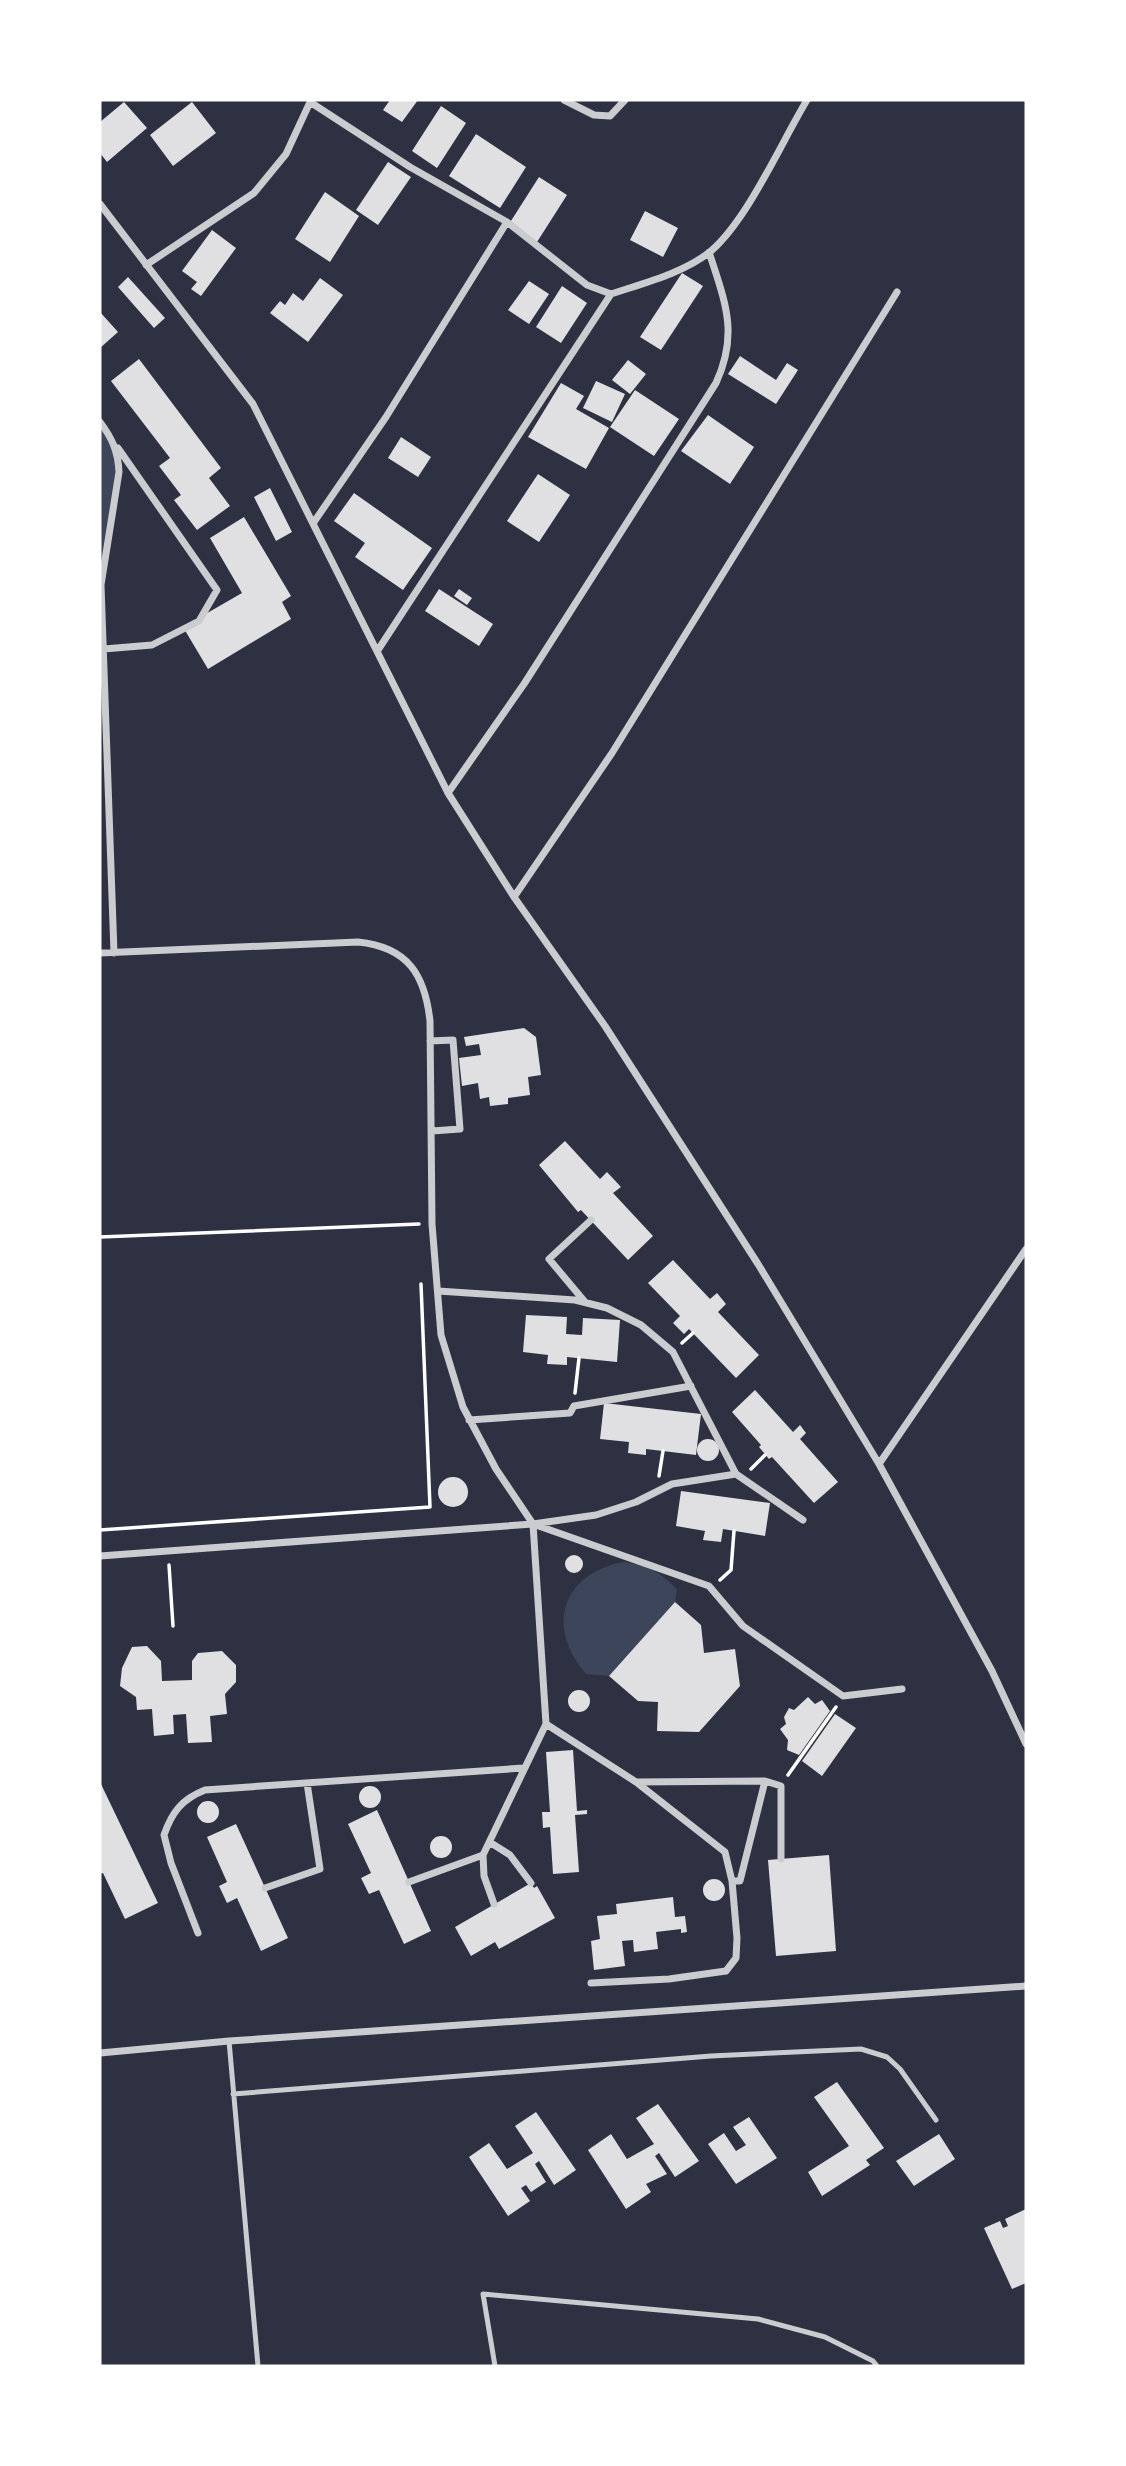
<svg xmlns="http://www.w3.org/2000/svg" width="1126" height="2466" font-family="'Nunito Sans',sans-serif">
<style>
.green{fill:#3c4559}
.building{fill:#e0e0e3}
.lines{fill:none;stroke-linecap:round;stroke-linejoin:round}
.path{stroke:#fff;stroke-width:3.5}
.service{stroke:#caccd0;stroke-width:5}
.minor{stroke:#caccd0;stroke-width:7}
</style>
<rect width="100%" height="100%" fill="#2d3142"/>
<path class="green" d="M100 423 118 455 100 585Z
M623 1562C647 1565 660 1572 677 1589L675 1602 609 1676 586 1674C545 1627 562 1574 623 1562Z"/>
<path class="building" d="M390 100H418L402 122 383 110Z
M124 102 147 128 107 162 100 153V122Z
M192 102 216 133 173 166 150 135Z
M441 106 466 123 437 168 412 151Z
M476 134 526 167 500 208 449 176Z
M388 162 411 177 378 225 356 210Z
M539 177 567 195 537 242 509 224Z
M325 192 359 216 330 262 295 239Z
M645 211 678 228 663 257 630 240Z
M212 230 236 248 201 296 191 289 197 282 182 271Z
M682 273 703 286 661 350 640 337Z
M128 277 165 318 154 328 118 287Z
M320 278 343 295 308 342 270 313 280 301 285 305 293 293 303 301Z
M529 281 549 294 529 324 508 310Z
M562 286 587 303 561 343 536 327Z
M100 312 118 332 100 348Z
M740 356 776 380 787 363 798 370 776 404 728 374Z
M139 359 221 468 209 478 230 506 197 530 174 500 181 495 159 466 170 458 111 381Z
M628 360 646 374 630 394 612 380Z
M596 381 625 394 612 422 583 408Z
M561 383 584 396 576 409 609 428 586 469 528 437Z
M635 390 679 419 654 456 610 427Z
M708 415 754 447 730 484 681 451Z
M401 437 431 457 418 477 388 458Z
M538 474 570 495 539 542 507 521Z
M270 488 292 532 276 541 254 497Z
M354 493 432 548 403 590 355 557 365 543 334 521Z
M244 517 291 596 282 602 291 619 208 669 183 627 242 593 210 538Z
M439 589 493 624 479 646 425 611Z
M459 589 472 598 467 605 454 596Z
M524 1028 536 1037 541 1075 528 1077 530 1095 508 1098V1104L490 1106 489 1097 480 1099 478 1083 462 1086 459 1058 481 1055 479 1044 466 1046 464 1037Z
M565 1141 600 1179 607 1172 621 1187 613 1193 653 1236 628 1260 581 1210 578 1212 539 1165Z
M673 1260 710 1299 717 1293 726 1304 718 1312 759 1355 736 1378 689 1329 684 1334 673 1323 680 1316 648 1283Z
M526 1315 567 1317 566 1334 582 1335 583 1318 620 1320 617 1362 567 1357V1365L547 1364 548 1355 523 1352Z
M755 1390 793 1432 800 1425 806 1433 800 1439 838 1482 814 1503 772 1457 769 1459 759 1447 761 1445 732 1412Z
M604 1403 701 1414 696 1455 646 1449V1455L628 1453 629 1442 600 1439Z
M697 1450a11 11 0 1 1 22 0a11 11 0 1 1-22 0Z
M438 1492a15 15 0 1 1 30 0a15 15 0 1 1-30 0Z
M681 1491 770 1503 765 1536 723 1529 721 1542 703 1540 705 1531 676 1526Z
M565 1564a9 9 0 1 1 18 0a9 9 0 1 1-18 0Z
M675 1602 701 1625 704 1653 735 1649 740 1686 699 1732 657 1731 658 1702 638 1701 609 1676Z
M147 1646 161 1661 162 1681 192 1680V1661L198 1653 222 1651 236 1665V1682L225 1694 227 1714 210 1716 212 1742 188 1743 186 1714 173 1715 174 1734 154 1736 152 1709 137 1710 136 1697 120 1686 122 1668 132 1647Z
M568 1701a11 11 0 1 1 22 0a11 11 0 1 1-22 0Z
M808 1697 815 1704 822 1700 830 1711 799 1755 787 1750 788 1740 780 1729 786 1724 784 1717 789 1708 794 1710Z
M835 1714 856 1728 822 1776 802 1761Z
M573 1750 577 1811 587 1810V1814L575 1815 579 1872 553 1874 550 1827 543 1828 542 1812H550L546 1752Z
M100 1782 158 1903 125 1919 103 1873 100 1874Z
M359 1797a11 11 0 1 1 22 0a11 11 0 1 1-22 0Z
M197 1812a11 11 0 1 1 22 0a11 11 0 1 1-22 0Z
M377 1810 431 1931 404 1944 379 1890 369 1894 361 1878 371 1873 348 1824Z
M236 1824 288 1938 261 1951 237 1898 227 1903 219 1886 227 1882 207 1837Z
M430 1847a11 11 0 1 1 22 0a11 11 0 1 1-22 0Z
M829 1855 836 1951 776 1956 768 1860Z
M703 1890a11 11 0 1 1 22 0a11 11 0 1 1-22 0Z
M531 1883 534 1888 537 1886 555 1918 499 1949 495 1942 471 1956 455 1927Z
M673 1897 675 1917 685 1916 687 1932 681 1933V1929L656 1932 658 1949 634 1952 633 1940 622 1941 625 1966 594 1970 591 1941 600 1939 597 1916 617 1914 616 1904Z
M837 2082 884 2148 866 2160 870 2165 822 2196 808 2172 849 2146 814 2097Z
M658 2104 699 2161 675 2177 659 2153 655 2156 667 2174 646 2184 651 2192 626 2209 588 2150 611 2134 627 2159 654 2144 636 2118Z
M536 2112 576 2170 554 2185 539 2161 535 2164 546 2182 531 2192 526 2185 521 2188 530 2201 508 2216 469 2157 489 2143 507 2169 533 2153 515 2126Z
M749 2117 777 2158 736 2184 708 2144 724 2133 736 2151 746 2145 733 2127Z
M939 2134 955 2159 914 2186 896 2161Z
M1026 2209V2283L1012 2289 984 2228 1000 2221 1003 2228 1008 2226 1005 2219Z"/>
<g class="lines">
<path class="path" d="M100 1237 419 1224
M682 1343 693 1333
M575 1393 579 1358
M751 1469 765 1455
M659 1476 663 1451
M100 1530 430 1507 421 1284
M169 1565 173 1626
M720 1580 731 1570 734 1531
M788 1775 836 1707"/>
<path class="service" d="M229 2041 258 2366
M233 2094 711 2056 861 2049 887 2057 900 2069 936 2120
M495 2366 483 2294 758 2319 825 2337 873 2361 877 2366"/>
<path class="minor" d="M564 100 594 115 610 116 625 100
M310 102 410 167 507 222 587 285 611 294 378 650
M100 204 253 404 448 793 514 897 605 1026 758 1264 879 1464 992 1671 1026 1744
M146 265 254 193 286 154 311 100
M611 294C644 283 684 273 711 251 748 219 781 143 807 100
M100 422C112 438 118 451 119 472L101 585 114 953
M314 522 386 417 507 222
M104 649 152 645 199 621 217 590 118 448
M448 793 524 684 716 383C739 333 725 302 709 252
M514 897 612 753 897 292
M100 953 358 942C408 947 425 975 430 1021L432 1224 441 1335 463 1407 496 1469 533 1524 709 1586 743 1626 843 1696 902 1689
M430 1041 453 1040 460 1129 432 1131
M438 1291 575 1300 607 1308 641 1325 673 1352 736 1474 803 1520
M585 1302 549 1259 591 1220
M469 1420 570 1413 574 1406 691 1386
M879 1464 1026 1249
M533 1524 546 1724 636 1782 725 1852 732 1881 737 1938 736 1958 726 1971 669 1979 591 1983
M100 1556 533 1524 596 1515 636 1502 672 1484 736 1474
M765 1781 781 1786V1859
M636 1782 765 1781 740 1881H732
M491 1843 510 1855 531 1883
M483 1855 484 1876 494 1904
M409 1882 483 1855 546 1724
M265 1888 320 1869 307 1783
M198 1933 171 1863 164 1835C172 1812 182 1799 205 1790L523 1768
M100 2053 229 2041 1026 1986"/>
</g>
<rect width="1126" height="2466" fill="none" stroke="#ffffff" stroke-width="203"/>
</svg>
